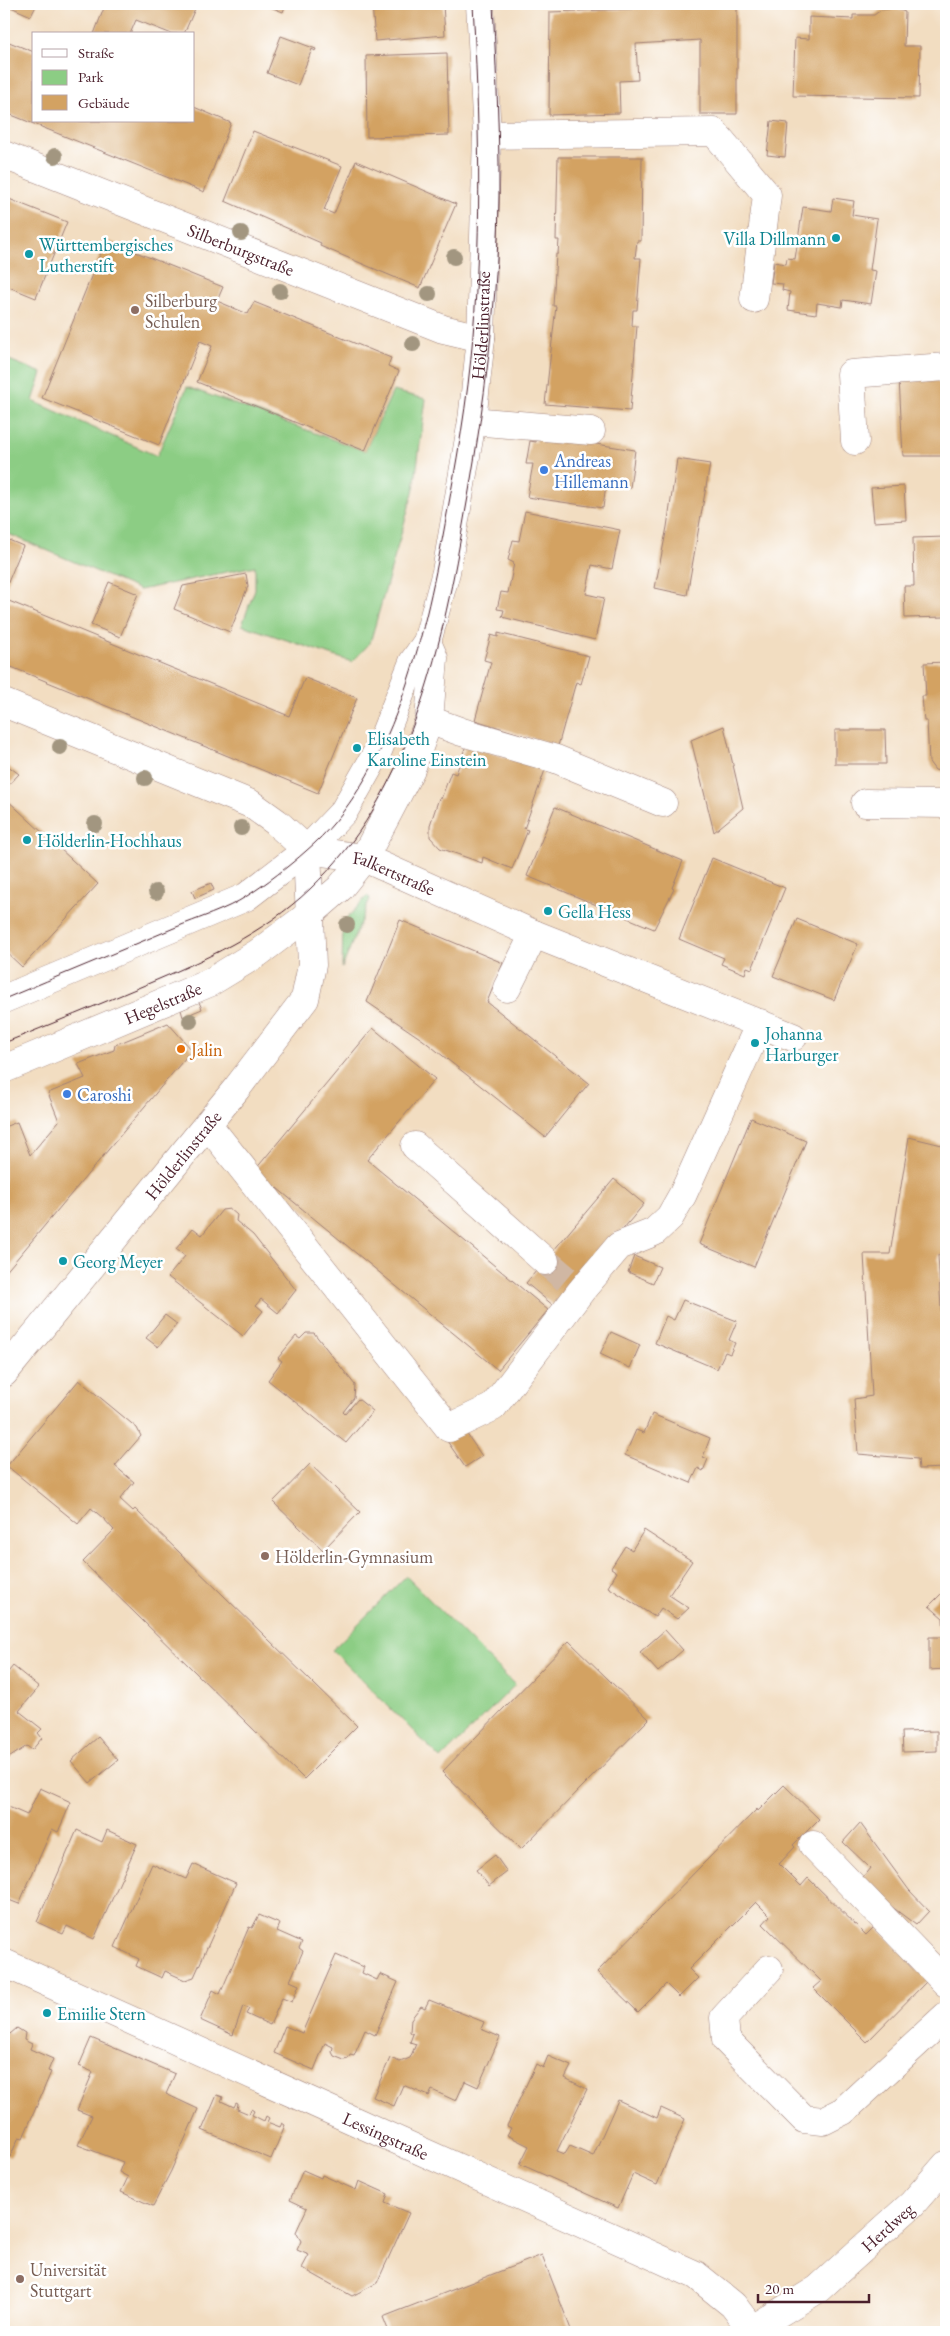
<svg xmlns="http://www.w3.org/2000/svg" width="950" height="2336" font-family="'EB Garamond',serif">
<style>
.green{fill:#8ccd84;stroke:#6b7658}
.building{fill:#d3a262}
.lines{fill:none;stroke-linecap:round;stroke-linejoin:round}
.minor-tunnel{stroke:#d0b7a3;stroke-width:28;stroke-dasharray:28 14;stroke-linecap:butt}
.minor-casing{stroke:#9e7e76;stroke-width:29}
.minor{stroke:#fff;stroke-width:28}
.tram{stroke:#4a1f2b;stroke-width:1}
.tree{fill:#a29680}
.culture-dot{fill:#0f9aa8;stroke:#fff;stroke-width:2}
.education-dot{fill:#8d6e63;stroke:#fff;stroke-width:2}
.shop-dot{fill:#3f7fe0;stroke:#fff;stroke-width:2}
.food-dot{fill:#e8710a;stroke:#fff;stroke-width:2}
.labels{text-anchor:middle;dominant-baseline:central;stroke-width:5;stroke-linejoin:round;paint-order:stroke}
.culture-label{font-size:18px;fill:#0d838f;stroke:#fff;text-anchor:start}
.street-label{font-size:18px;fill:#4a1f2b;stroke:#fff}
.education-label{font-size:18px;fill:#785e54;stroke:#fff;text-anchor:start}
.shop-label{font-size:18px;fill:#366cbe;stroke:#fff;text-anchor:start}
.food-label{font-size:18px;fill:#c56008;stroke:#fff;text-anchor:start}
</style>
<rect width="100%" height="100%" fill="#fff"/>
<filter id="ink" filterUnits="userSpaceOnUse"><feTurbulence type="fractalNoise" baseFrequency=".02" numOctaves="2"/><feDisplacementMap in="SourceGraphic" scale="10" xChannelSelector="R" yChannelSelector="G"/><feConvolveMatrix kernelMatrix="1 2 1 2 8 2 1 2 1" color-interpolation-filters="sRGB"/></filter>
<filter id="wash" filterUnits="userSpaceOnUse"><feTurbulence type="fractalNoise" baseFrequency=".0096" numOctaves="4" result="noise"/><feDisplacementMap in="SourceGraphic" scale="20" xChannelSelector="R" yChannelSelector="G"/><feGaussianBlur stdDeviation="1.12" result="paint"/><feColorMatrix in="noise" values="0 0 0 0 0 0 0 0 0 0 0 0 0 0 0 0 0 1.4 0 .05"/><feComposite in="paint" operator="in"/></filter>
<g filter="url(#wash)">
<rect width="100%" height="100%" fill="#f2ddc1"/>
<path class="green" d="M4 358 42 373 33 401 157 456 187 387 365 451 393 391 426 399 414 489 370 643 352 662 242 625 255 589V566L140 590 4 532V456L8 442 4 441Z
M367 896 370 898 342 968 343 923Z
M406 1576 515 1685 441 1759 332 1650Z"/>
<g id="blocks">
<path class="building" d="M4 4H37L31 16Z
M95 4H197L184 34H172L136 20 130 34H94L104 8Z
M263 4H286L283 12Z
M372 4H443L445 35 375 41Z
M626 4H737V114H700V40L636 44 638 80 619 81 620 113 549 115 550 12 633 9V6H627Z
M894 8 905 12 904 46H920L919 98 793 96 795 38 809 39V17L853 19V15H874L881 10Z
M281 36 316 49 315 51 312 49 298 85 267 73Z
M4 40 34 52V121H194V107L231 123 204 192 4 112Z
M447 53 449 135 367 137 366 56Z
M771 121 788 123 785 157 767 155Z
M253 131 342 166 324 210 334 214 356 161 456 204 420 288 320 246 321 243 225 201Z
M558 157H642L641 241H637L635 258H641L637 310H633L632 326H637L630 411 545 404 556 306H553L556 254H558L559 240H556Z
M4 197 67 222 36 298 4 285Z
M833 198 854 201 852 215 877 219 870 270 876 271 871 304 843 300 842 307 817 303 816 314 788 310 790 292 782 290 783 284 771 283 774 262 786 264 787 258 795 259 803 207 831 211Z
M106 240 223 287 217 301 248 314 254 302 391 358 388 366 399 371 365 451 197 382 212 346 200 341 159 445 42 398Z
M946 376V456H903L899 378Z
M537 435 635 450 630 488 606 484 603 508 527 497 533 464H526L530 441 536 442Z
M677 459 710 464 687 595 655 588 667 527Z
M904 486 906 520 874 522 871 488Z
M525 511 620 530 612 569 592 565 586 594 604 598 595 640 502 617 504 610 497 609 501 592 508 593 514 563 508 560 513 540 519 541Z
M946 537V617L905 618 904 586H914L913 538Z
M4 538 23 546 4 592Z
M246 574 248 586 230 632 174 609 183 586Z
M109 582 138 594 120 637 91 625Z
M4 599 289 716 305 678 357 698 318 793 4 664Z
M498 633 589 656 581 684 576 682 558 746 475 720 491 662 484 660 491 635 498 637Z
M946 662V771L944 772 935 770 929 762 927 721H924L922 696H926L924 663Z
M724 726 743 808 714 832 691 740Z
M835 730H885L886 764H835Z
M466 745 545 770 524 829 528 830 512 869 483 857 482 863 440 848 430 837V825L439 798 441 799 451 772 456 774Z
M4 763 19 774 4 790Z
M4 797 98 884 22 967 4 950Z
M555 807 683 861 672 888 674 889 654 929 527 876Z
M712 858 785 888 752 969 747 967 745 974 721 964 724 958 679 939Z
M211 883 214 890 195 898 192 891Z
M943 886H946V926H945Z
M797 919 858 944 834 1000 773 976Z
M400 920 503 963 487 1002 589 1083 545 1137 423 1040 367 1002Z
M199 1002 202 1009 183 1017 181 1010Z
M168 1023 192 1050 4 1274V1127L17 1122 30 1155 59 1121 48 1093 85 1078 78 1064 114 1050 115 1045Z
M373 1028 435 1079 367 1160 548 1310 498 1370 255 1170Z
M751 1118 806 1141 754 1267 699 1244Z
M909 1137 946 1146V1255H938L946 1399V1468L919 1469 918 1459 858 1454 854 1399 872 1396 864 1254H890Z
M614 1179 644 1204 619 1234 616 1232 554 1306 526 1283Z
M230 1209 237 1215 236 1221 253 1235 296 1290 278 1313 261 1299 256 1305 263 1311 243 1336 168 1277 185 1256 176 1249 193 1228 202 1235 222 1210Z
M634 1256 660 1267 653 1283 628 1272Z
M683 1300 737 1321 729 1340 735 1343 730 1354 725 1352 717 1369 655 1343 666 1316 674 1320Z
M165 1315 177 1324 158 1347 146 1338Z
M611 1332 640 1345 630 1368 600 1354Z
M306 1333H314L355 1385 354 1398 343 1412 345 1414 358 1399 373 1411 346 1443 268 1380 282 1361 278 1358 296 1336 300 1339Z
M79 1380 137 1428 141 1436 115 1466 134 1482 120 1499 133 1511 135 1509 357 1726 304 1779 83 1562 114 1530 103 1518 91 1508 78 1524 7 1466Z
M652 1414 710 1438 703 1457 708 1459 703 1471 698 1468 691 1483 625 1455 636 1430 644 1433Z
M464 1430 482 1456 465 1467 447 1441Z
M310 1464 360 1512 323 1550 273 1502Z
M644 1530 692 1561 669 1595 689 1608 677 1619 661 1608 655 1617 608 1587 617 1572 611 1568 625 1546 632 1550Z
M946 1589V1669L929 1670V1637H944L943 1618 929 1606Z
M665 1630 683 1650 658 1672 640 1652Z
M569 1641 649 1719 521 1849 442 1772Z
M13 1666 39 1687 19 1711 42 1729 38 1733 42 1738 32 1750 27 1746 4 1761V1677Z
M937 1731V1751L903 1752 902 1732Z
M98 1737 118 1760 90 1783 71 1761Z
M784 1785 819 1819 793 1845 795 1847 779 1864 801 1886 808 1878 866 1935 875 1926 929 1979 867 2042 813 1988 821 1981 763 1924 770 1916 756 1902 689 1969 698 1978 679 1997 666 1984 638 2012 597 1972 757 1809 758 1811Z
M40 1788 71 1802 58 1832 52 1829 19 1904 4 1898V1805L27 1815Z
M860 1823 909 1890 929 1911 916 1925 859 1882 870 1868 843 1842Z
M77 1830 102 1842 107 1830 137 1844 94 1939 67 1926 63 1934 37 1922Z
M495 1855 507 1872 489 1886 476 1870Z
M152 1864 186 1879 193 1864 236 1883 194 1977 185 1980 165 1971 162 1978 136 1966 139 1959 115 1947Z
M259 1915 280 1924 277 1931 302 1942 299 1948 303 1951 290 1981 299 1985 292 2002 282 1998 270 2025 246 2014 249 2009 243 2006 233 2035 200 2020 213 1990 220 1994 249 1927 252 1928Z
M336 1955 364 1967 362 1973 377 1980 380 1974 398 1982 375 2035 365 2030 354 2056 350 2055 348 2059 344 2060 334 2056 332 2052 333 2047 325 2043 314 2070 274 2053 285 2026 302 2033Z
M429 2000 484 2022 481 2029 500 2037 478 2087 465 2081 456 2101 432 2090 429 2096 403 2085 394 2106 373 2097 390 2058 400 2062 410 2058 416 2044 410 2042 413 2034 410 2032 411 2019 421 2006 425 2008Z
M17 2028 25 2033 24 2040 32 2044 30 2049 53 2059 48 2071 51 2072 23 2138 19 2137 10 2157 4 2154V2031L10 2034Z
M91 2038 175 2074 166 2094 198 2109 171 2171 153 2206 121 2192 128 2177 119 2172 123 2162 78 2145 92 2116 77 2110 93 2072 79 2066Z
M548 2056 571 2066 565 2078 587 2089 557 2151 565 2154 570 2146 593 2156 618 2100 657 2118 661 2108 685 2119 657 2185 633 2174 618 2208 520 2164 529 2146 507 2135 511 2128 507 2126 536 2064 543 2068Z
M217 2095 223 2097 221 2101 234 2107 236 2103 238 2104 237 2109 249 2114 251 2109 254 2111 252 2115 264 2121 266 2116 269 2118 267 2122 280 2127 282 2123 285 2125 271 2159 202 2130Z
M303 2170 321 2178 322 2175 356 2190 359 2181 388 2194 385 2203 409 2213 377 2283 352 2296 302 2268 309 2255 297 2250 301 2241 296 2232 307 2208 290 2200Z
M542 2255 572 2332H389L383 2317Z"/>
</g>
</g>
<g filter="url(#ink)">
<use href="#blocks" fill-opacity="0" stroke="#9e7e76" stroke-width="1"/>
<g class="lines">
<path class="minor-tunnel" d="M545 1261 572 1284"/>
<g class="minor-casing">
<g id="minor">
<path d="M487 135 714 132 767 195 754 299"/>
<path id="s1" d="M4 155 443 329 481 338"/>
<path d="M472 421 591 431"/>
<path d="M855 441 851 374 946 367"/>
<path id="s2" d="M4 703 251 804 276 822 307 850 364 858 534 934 793 1037"/>
<path d="M429 720 462 732 556 759 663 803"/>
<path d="M865 803 946 804"/>
<path d="M507 988 534 934"/>
<path id="s3" d="M4 999 246 897 307 850 344 811 378 751 413 662 427 642 446 572 472 421 481 338 487 135 480 4"/>
<path id="s4" d="M4 1069 209 983 258 953 310 914 340 888 364 858 388 813 411 769 429 720 434 658 427 642"/>
<path d="M208 1125 449 1428 493 1407 581 1291 619 1246 654 1232 670 1217 683 1194 760 1023"/>
<path d="M415 1146 545 1261"/>
<path id="s5" d="M4 1373 237 1088 305 999 312 965 307 850"/>
<path d="M813 1845 946 1983"/>
<path id="s6" d="M4 1963 696 2275 733 2305 752 2330"/>
<path d="M769 1969 724 2018 726 2040 804 2119 823 2121 843 2111 946 2016"/>
<path id="s7" d="M748 2332 818 2289 912 2204 946 2165"/>
</g>
</g>
<use href="#minor" class="minor"/>
<path class="tram" d="M4 999C61 975 117 952 174 928 198 918 226 910 247 896 267 883 288 867 306 851 393 777 424 638 444 530 456 465 468 401 473 335 482 225 479 114 473 4
M4 1043C51 1024 98 1005 145 985 204 960 263 934 310 889 408 797 441 652 463 525 479 437 492 349 497 259 502 174 497 88 493 4"/>
</g>
<g class="tree">
<circle cx="55" cy="156" r="8"/>
<circle cx="241" cy="233" r="8"/>
<circle cx="454" cy="257" r="8"/>
<circle cx="280" cy="291" r="8"/>
<circle cx="429" cy="294" r="8"/>
<circle cx="413" cy="344" r="8"/>
<circle cx="60" cy="747" r="8"/>
<circle cx="145" cy="778" r="8"/>
<circle cx="95" cy="824" r="8"/>
<circle cx="241" cy="828" r="8"/>
<circle cx="156" cy="892" r="8"/>
<circle cx="347" cy="925" r="8"/>
<circle cx="190" cy="1021" r="8"/>
</g>
</g>
<g class="culture-dot">
<circle cx="836" cy="238" r="5"/>
<circle cx="29" cy="254" r="5"/>
<circle cx="357" cy="748" r="5"/>
<circle cx="27" cy="840" r="5"/>
<circle cx="548" cy="911" r="5"/>
<circle cx="755" cy="1043" r="5"/>
<circle cx="63" cy="1261" r="5"/>
<circle cx="47" cy="2013" r="5"/>
</g>
<g class="education-dot">
<circle cx="135" cy="310" r="5"/>
<circle cx="265" cy="1556" r="5"/>
<circle cx="20" cy="2279" r="5"/>
</g>
<g class="shop-dot">
<circle cx="544" cy="470" r="5"/>
<circle cx="67" cy="1094" r="5"/>
</g>
<circle class="food-dot" cx="181" cy="1049" r="5"/>
<g class="labels">
<g class="culture-label">
<text x="826" y="238" text-anchor="end">Villa Dillmann</text>
<text x="39" y="244">Württembergisches<tspan x="39" dy="21">Lutherstift</tspan></text>
<text x="367" y="738">Elisabeth<tspan x="367" dy="21">Karoline Einstein</tspan></text>
<text x="37" y="840">Hölderlin-Hochhaus</text>
<text x="558" y="911">Gella Hess</text>
<text x="765" y="1033">Johanna<tspan x="765" dy="21">Harburger</tspan></text>
<text x="73" y="1261">Georg Meyer</text>
<text x="57" y="2013">Emiilie Stern</text>
</g>
<g class="street-label">
<text stroke="none"><textPath href="#s1" startOffset="255">Silberburgstraße</textPath></text>
<text stroke="none"><textPath href="#s3" startOffset="904">Hölderlinstraße</textPath></text>
<text stroke="none"><textPath href="#s2" startOffset="430">Falkertstraße</textPath></text>
<text stroke="none"><textPath href="#s4" startOffset="172">Hegelstraße</textPath></text>
<text stroke="none"><textPath href="#s5" startOffset="282">Hölderlinstraße</textPath></text>
<text stroke="none"><textPath href="#s6" startOffset="419">Lessingstraße</textPath></text>
<text stroke="none"><textPath href="#s7" startOffset="175">Herdweg</textPath></text>
</g>
<g class="education-label">
<text x="145" y="300">Silberburg<tspan x="145" dy="21">Schulen</tspan></text>
<text x="275" y="1556">Hölderlin-Gymnasium</text>
<text x="30" y="2269">Universität<tspan x="30" dy="21">Stuttgart</tspan></text>
</g>
<g class="shop-label">
<text x="554" y="460">Andreas<tspan x="554" dy="21">Hillemann</tspan></text>
<text x="77" y="1094">Caroshi</text>
</g>
<g class="food-label">
<text x="191" y="1049">Jalin</text>
</g>
</g>
<rect width="950" height="2336" fill="none" stroke="#fff" stroke-width="20"/>
<rect x="32" y="32" width="162" height="90" fill="#ffffff" stroke="#b7a5aa"/>
<rect x="42" y="49" width="25" height="8" fill="#ffffff" stroke="#b7a5aa"/>
<text x="78" y="58" font-size="15" fill="#4a1f2b">Straße</text>
<rect x="42" y="70" width="25" height="15" fill="#8ccd84" stroke="#b7a5aa"/>
<text x="78" y="82" font-size="15" fill="#4a1f2b">Park</text>
<rect x="42" y="95" width="25" height="15" fill="#d3a262" stroke="#b7a5aa"/>
<text x="78" y="108" font-size="15" fill="#4a1f2b">Gebäude</text>
<path d="M758 2294v8h111v-8" fill="none" stroke="#4a1f2b" stroke-width="2.5"/>
<text x="765" y="2294" font-size="15" fill="#4a1f2b" stroke="#ffffff" stroke-width="4" paint-order="stroke">20 m</text>
</svg>
